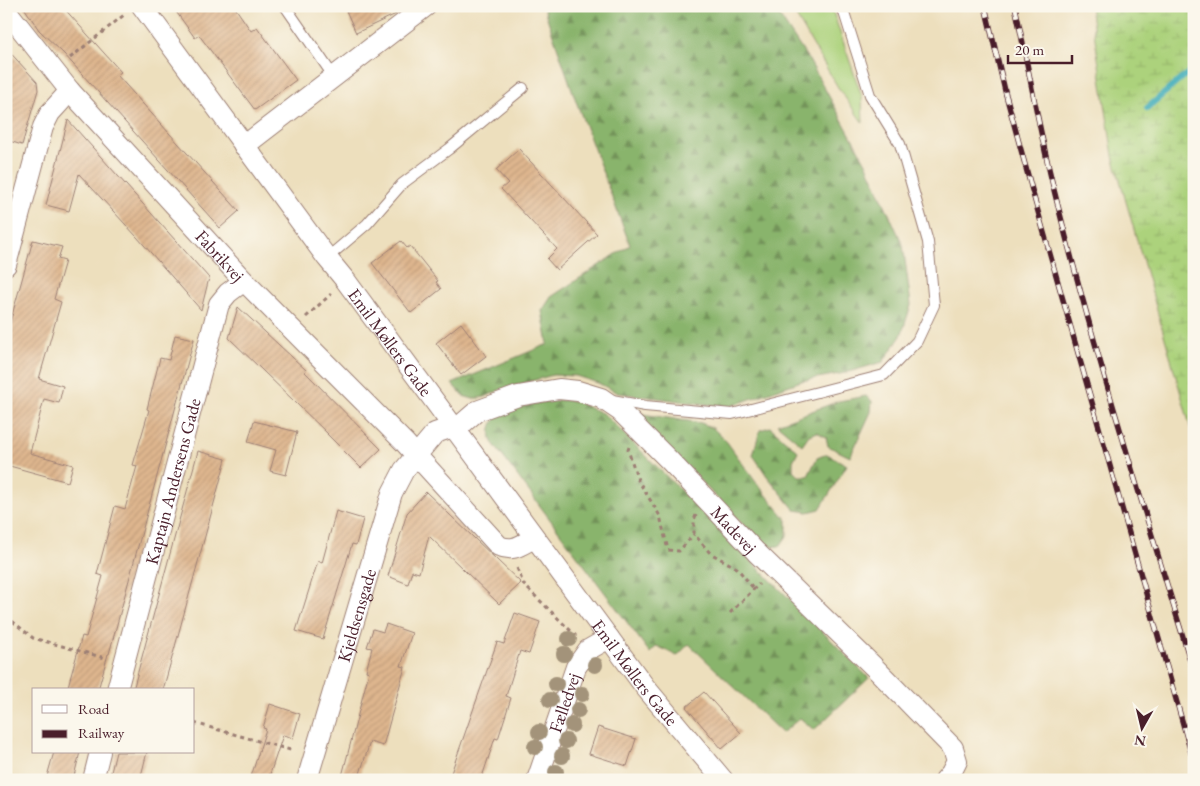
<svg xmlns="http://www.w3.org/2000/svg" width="1200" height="786" font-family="'EB Garamond',serif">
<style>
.grass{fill:#acd27c;stroke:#7b7854}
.forest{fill:url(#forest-firs);stroke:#6a6a4c}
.wetland{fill:url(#wetland-marsh);stroke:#7b7854}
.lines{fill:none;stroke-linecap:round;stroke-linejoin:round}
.stream{stroke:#3aaab8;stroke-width:6}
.building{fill:url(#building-hatch)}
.lane-casing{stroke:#9c7f74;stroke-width:12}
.street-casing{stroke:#9c7f74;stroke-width:22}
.path{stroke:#9c7f74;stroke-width:3;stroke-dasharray:4 4;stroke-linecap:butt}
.lane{stroke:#fff;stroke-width:10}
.street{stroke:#fff;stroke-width:20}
.rail-casing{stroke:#4a1f2b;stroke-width:5.5}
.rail{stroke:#fbf7ec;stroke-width:4;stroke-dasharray:11;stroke-linecap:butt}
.tree{fill:#a3937a}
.labels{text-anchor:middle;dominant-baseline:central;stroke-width:5;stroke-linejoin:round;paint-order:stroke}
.street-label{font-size:18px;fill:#4a1f2b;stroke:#fbf7ec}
</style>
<defs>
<pattern id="forest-firs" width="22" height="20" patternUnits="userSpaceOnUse" patternTransform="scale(1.25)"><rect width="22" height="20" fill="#89b46c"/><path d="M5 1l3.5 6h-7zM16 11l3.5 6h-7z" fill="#729259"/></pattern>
<pattern id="wetland-marsh" width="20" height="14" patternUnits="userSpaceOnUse" patternTransform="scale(1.25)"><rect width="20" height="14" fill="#acd27c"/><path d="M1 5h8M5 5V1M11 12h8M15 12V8" fill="none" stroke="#96b46b"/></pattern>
<pattern id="building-hatch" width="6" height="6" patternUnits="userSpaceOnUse" patternTransform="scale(1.25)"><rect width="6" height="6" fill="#deb68e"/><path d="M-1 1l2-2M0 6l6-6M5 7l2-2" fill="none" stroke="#c09c7b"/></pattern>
</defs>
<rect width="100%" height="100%" fill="#fbf7ec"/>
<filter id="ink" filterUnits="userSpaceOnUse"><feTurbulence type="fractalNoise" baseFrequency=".02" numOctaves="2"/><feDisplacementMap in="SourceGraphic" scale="10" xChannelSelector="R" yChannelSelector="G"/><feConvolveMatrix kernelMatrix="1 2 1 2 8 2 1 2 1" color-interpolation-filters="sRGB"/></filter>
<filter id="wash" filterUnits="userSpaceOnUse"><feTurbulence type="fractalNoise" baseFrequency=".0096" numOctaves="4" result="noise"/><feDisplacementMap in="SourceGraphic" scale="20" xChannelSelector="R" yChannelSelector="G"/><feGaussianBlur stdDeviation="1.12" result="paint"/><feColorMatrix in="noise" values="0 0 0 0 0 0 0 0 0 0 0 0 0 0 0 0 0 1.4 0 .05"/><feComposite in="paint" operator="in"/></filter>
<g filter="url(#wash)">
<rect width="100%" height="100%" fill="#eddfbd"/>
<path class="grass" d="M790 6H831L862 97 863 123 839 89Z"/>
<path class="forest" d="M543 6H773L810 62 866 163 903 245 911 305 901 336 883 362 845 373 801 381 728 407 618 393 598 383 576 376 553 375 502 389 485 397 473 399 463 396 452 384 548 344 542 311 551 297 630 245 576 101Z
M866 396 872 401 871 412 850 457 828 446 826 437 817 432 809 435 802 445 777 424 839 401Z
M556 400 574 401 604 414 869 678 814 730 800 718 782 733 689 644 677 656 657 646 650 653 492 442C489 434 490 423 498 417 510 408 541 402 556 400Z
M642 414 701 423 713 428 727 442 755 481 787 520V536L780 546 765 547 638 417Z
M770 427 798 451 793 461V470L799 476H808L817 458 827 454 847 465 820 509 808 512 795 510 767 476 753 455 760 430Z"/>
<path class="wetland" d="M1090 6H1194V440L1113 156Z"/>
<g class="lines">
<path class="stream" d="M1147 108 1194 68"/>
</g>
<g id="blocks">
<path class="building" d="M23 6H62L121 72 117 75 239 211 220 228 64 54 39 30Z
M172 6H234L251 31 257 27 296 80 255 110 199 35 195 38Z
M344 6H406L396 14 356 33Z
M6 48 37 82 38 90 22 145 6 140Z
M68 120 209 278 201 310 137 237 79 174 69 211 46 205Z
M519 149 597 234 557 270 547 259 557 249 501 189 508 183 496 170Z
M33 240 62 247 58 259 65 261 54 299 61 302 39 379 63 386 59 403 44 399 30 453 73 465 68 482 6 465V337Z
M401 241 407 248 410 246 438 281 436 282 441 289 411 313 372 263Z
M238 307 306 370 305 372 381 449 361 468 327 434H328L229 338Z
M461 323 486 356 461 375 436 343Z
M175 335 194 339 109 654H108L98 690H67L82 636 86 637 103 576 97 574 115 506 125 509 137 466 133 465 149 410 147 409 160 358 169 360Z
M254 421 297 432 286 475 270 471 276 450 248 442Z
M198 451 226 459 173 654 163 690H133Z
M426 492 521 583 499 604 429 536 419 573 412 571 408 584 388 576 407 513Z
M336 511 363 519 356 545 352 544 323 639 296 631 318 561 322 563Z
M515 613 540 622 529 654 520 651 506 696 511 698 498 739 495 738 481 780H461L450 776 497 642 504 644Z
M386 624 412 633 401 666 405 667 383 746 370 742 358 780H341L369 672 366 671 372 648 367 647 373 629 383 632Z
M704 692 741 733 722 749 686 707Z
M270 704 300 714 293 738 283 735 268 780H250L266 729 263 728Z
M598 727 636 739 627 766 589 754Z
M54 752H80L73 780H46Z
M116 752H147L140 780H109Z"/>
</g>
</g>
<g filter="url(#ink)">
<use href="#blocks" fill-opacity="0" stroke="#9c7f74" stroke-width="1"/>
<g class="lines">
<g class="lane-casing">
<path id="lane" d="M285 6 334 77
M327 258 367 224 402 184 449 149 523 88
M612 400 645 406 732 414 884 375 917 341 934 305 928 242 900 144 870 95 842 6"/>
</g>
<g class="street-casing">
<g id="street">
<path id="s1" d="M142 6 327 258 346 281 645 687 723 780"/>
<path id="s2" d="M6 10 70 91 244 281 405 443 499 546C515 552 520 545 534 538"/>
<path d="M244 146 426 6"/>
<path d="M6 265 43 127 50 113 70 91"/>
<path id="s3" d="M455 430 477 411 518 396 559 389 578 391 601 398 620 411 670 461 756 552 873 666 953 748 957 761 951 773 945 780"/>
<path id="s4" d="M117 690 219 304 228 293 244 281"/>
<path d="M93 780 100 752"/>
<path id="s5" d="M307 780 392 493 404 470 435 433 453 427"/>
<path id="s6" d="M537 780 576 667 588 650 609 638"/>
</g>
</g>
<path class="path" d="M70 58 124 15
M306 317 331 294
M629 447 628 450 638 480 660 516 668 550 679 551 694 534
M696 515 694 520V534L710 553 737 568 754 589
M517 568 524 585 576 636
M730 613 759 584
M6 616 33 638 105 658
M194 723 294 751"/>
<use href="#lane" class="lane"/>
<use href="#street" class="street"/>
<g class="rail-casing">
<path id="rail" d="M985 6 1006 95 1035 201 1194 763
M1015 6C1029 70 1040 135 1056 198 1096 358 1146 515 1194 673"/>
</g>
<use href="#rail" class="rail"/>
</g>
<g class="tree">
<circle cx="569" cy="639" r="8"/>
<circle cx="564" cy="654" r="8"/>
<circle cx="595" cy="665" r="8"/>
<circle cx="556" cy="684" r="8"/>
<circle cx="582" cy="694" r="8"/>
<circle cx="550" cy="700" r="8"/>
<circle cx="578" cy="710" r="8"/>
<circle cx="572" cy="725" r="8"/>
<circle cx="539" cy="732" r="8"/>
<circle cx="566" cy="741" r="8"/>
<circle cx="535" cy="747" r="8"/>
<circle cx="562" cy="756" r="8"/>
<circle cx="556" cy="772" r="8"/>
</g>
</g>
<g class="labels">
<g class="street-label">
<text stroke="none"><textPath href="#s2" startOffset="326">Fabrikvej</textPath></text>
<text stroke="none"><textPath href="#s1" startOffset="418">Emil Møllers Gade</textPath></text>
<text stroke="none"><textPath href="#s4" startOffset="216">Kaptajn Andersens Gade</textPath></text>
<text stroke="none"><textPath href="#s3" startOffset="345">Madevej</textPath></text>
<text stroke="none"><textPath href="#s5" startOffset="172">Kjeldsensgade</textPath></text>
<text stroke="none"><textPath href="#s1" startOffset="829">Emil Møllers Gade</textPath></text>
<text stroke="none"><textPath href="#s6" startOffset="82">Fælledvej</textPath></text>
</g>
</g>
<rect width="1200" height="786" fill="none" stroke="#fbf7ec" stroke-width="25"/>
<rect x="32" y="688" width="162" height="65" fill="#fbf7ec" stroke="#b4a19f"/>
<rect x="42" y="705" width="25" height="8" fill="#ffffff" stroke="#b4a19f"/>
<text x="78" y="714" font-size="15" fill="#4a1f2b">Road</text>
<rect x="42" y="730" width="25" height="8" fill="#4a1f2b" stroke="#b4a19f"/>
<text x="78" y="738" font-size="15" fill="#4a1f2b">Railway</text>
<g transform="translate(1142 728) rotate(188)" stroke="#fbf7ec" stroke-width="4" paint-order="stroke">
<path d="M0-4L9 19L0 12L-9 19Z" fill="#4a1f2b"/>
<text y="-8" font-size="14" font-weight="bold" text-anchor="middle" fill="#4a1f2b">N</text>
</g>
<path d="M1008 55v8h64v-8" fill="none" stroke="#4a1f2b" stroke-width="2.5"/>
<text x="1015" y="55" font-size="15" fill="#4a1f2b" stroke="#fbf7ec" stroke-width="4" paint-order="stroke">20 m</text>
</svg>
